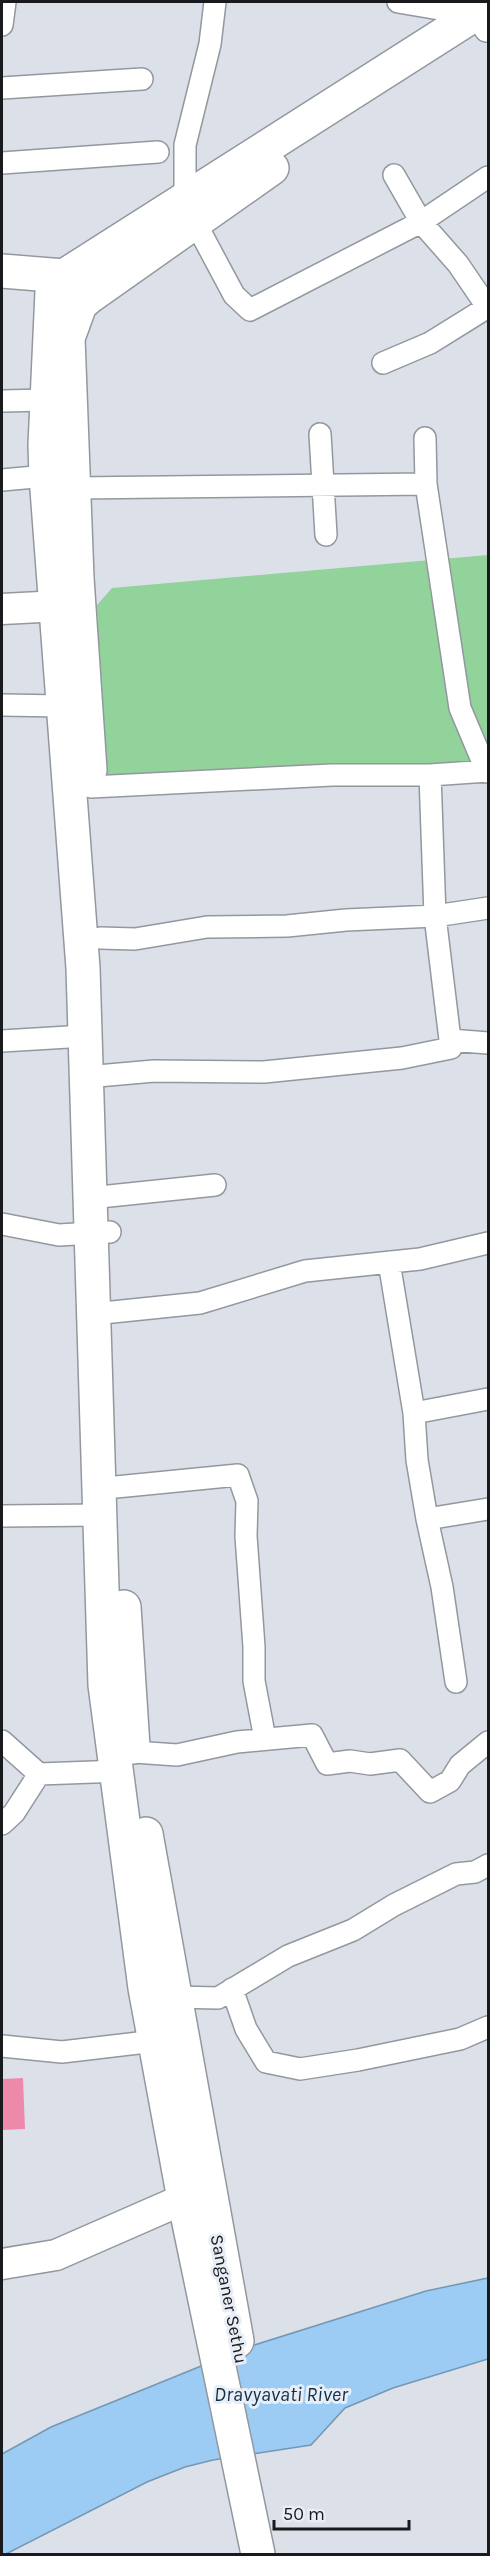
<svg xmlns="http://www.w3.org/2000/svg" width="490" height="2556" font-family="Karla,sans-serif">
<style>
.green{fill:#91d39b}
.water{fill:#9cccf4;stroke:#7497b4;stroke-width:1.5}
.building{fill:#ed89ab}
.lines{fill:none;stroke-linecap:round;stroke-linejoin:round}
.street-casing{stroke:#93989f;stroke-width:24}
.secondary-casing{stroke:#93989f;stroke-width:33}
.primary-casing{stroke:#93989f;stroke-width:36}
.highway-casing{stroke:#93989f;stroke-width:36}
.street{stroke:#fff;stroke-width:21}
.secondary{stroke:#fff;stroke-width:30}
.primary{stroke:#fff;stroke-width:33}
.highway{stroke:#fff;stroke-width:33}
.labels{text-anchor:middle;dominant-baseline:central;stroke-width:6;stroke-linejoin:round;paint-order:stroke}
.street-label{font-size:18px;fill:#181a1d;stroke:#e9eef6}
.water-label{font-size:20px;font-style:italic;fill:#0d304b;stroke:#e9eef6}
</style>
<rect width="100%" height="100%" fill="#dce1e9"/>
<path class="green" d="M488 555V762L104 779 97 605 112 588Z"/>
<path class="water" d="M488 2278V2359L393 2388 345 2408 311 2445 213 2460 185 2467 147 2482 6 2554H2V2454L51 2427 248 2347 426 2291Z"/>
<path class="building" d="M23 2078 25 2129 2 2130V2079Z"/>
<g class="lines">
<g class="street-casing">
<path id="street" d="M398 2 475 15
M478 2 475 15 486 31
M2 25 5 2
M2 88 142 79
M2 163 158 152
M394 175 421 222 458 264 488 308
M185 198V145L210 44 215 2
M195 222 234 295 250 310 421 222 488 177
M383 363 430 343 488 307
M2 401 47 400
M320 434 326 535
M425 438 426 484
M2 480 46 476
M74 488 426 484 460 708 487 772
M2 705 63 706
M91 787 332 775H430L488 771
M100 938 135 939 207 927 287 926 346 920 435 916 488 908
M450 1040 488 1043
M2 1041 85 1036
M86 1077 154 1071 264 1072 402 1058 451 1048 435 916 430 775
M90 1198 215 1185
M2 1224 59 1235 110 1232
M389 1262 414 1413 417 1460 427 1519
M93 1314 200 1303 305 1271 420 1259 488 1243
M414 1413 488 1399
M116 1487 238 1475 247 1501 246 1536 254 1647V1681L265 1739
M2 1516 100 1515
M456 1682 442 1587 427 1519 488 1509
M2 1741 39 1774 121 1771
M134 1752 177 1755 237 1742 312 1735 327 1764 350 1761 370 1764 400 1760 430 1792 450 1781 460 1765 488 1742
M2 1824 14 1813 39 1774
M232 1989 246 2029 266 2062 300 2069 358 2060 460 2039 488 2027
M174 1997 218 1998 288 1956 353 1930 394 1905 456 1874 475 1872 488 1865
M2 2046 62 2052 155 2041"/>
</g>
<g class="secondary-casing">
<path id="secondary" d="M2 609 79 605
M2 2264 56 2255 184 2199"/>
</g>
<g class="primary-casing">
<path id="primary" d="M2 271 64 276 83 292"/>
</g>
<g class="highway-casing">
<path id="highway" d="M90 770 77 578 68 338 80 305 89 297 272 168
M124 1607 133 1747
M146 1834 237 2341
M258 2554 184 2199 145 1988 105 1685 83 968 46 476 45 445 52 292 64 276 488 6"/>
</g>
<use href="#street" class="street"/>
<use href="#secondary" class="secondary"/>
<use href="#primary" class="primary"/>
<use href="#highway" class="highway"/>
</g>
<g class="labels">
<g class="street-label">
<text transform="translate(229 2299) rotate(79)">Sanganer Sethu</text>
</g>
<g class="water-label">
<text x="281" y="2394">Dravyavati River</text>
</g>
</g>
<rect width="490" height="2556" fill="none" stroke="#181a1d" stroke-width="6"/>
<path d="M274 2520v9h135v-9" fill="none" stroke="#181a1d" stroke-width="3"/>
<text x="283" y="2520" font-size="18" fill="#181a1d" stroke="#e9eef6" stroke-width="4.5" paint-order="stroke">50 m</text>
</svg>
